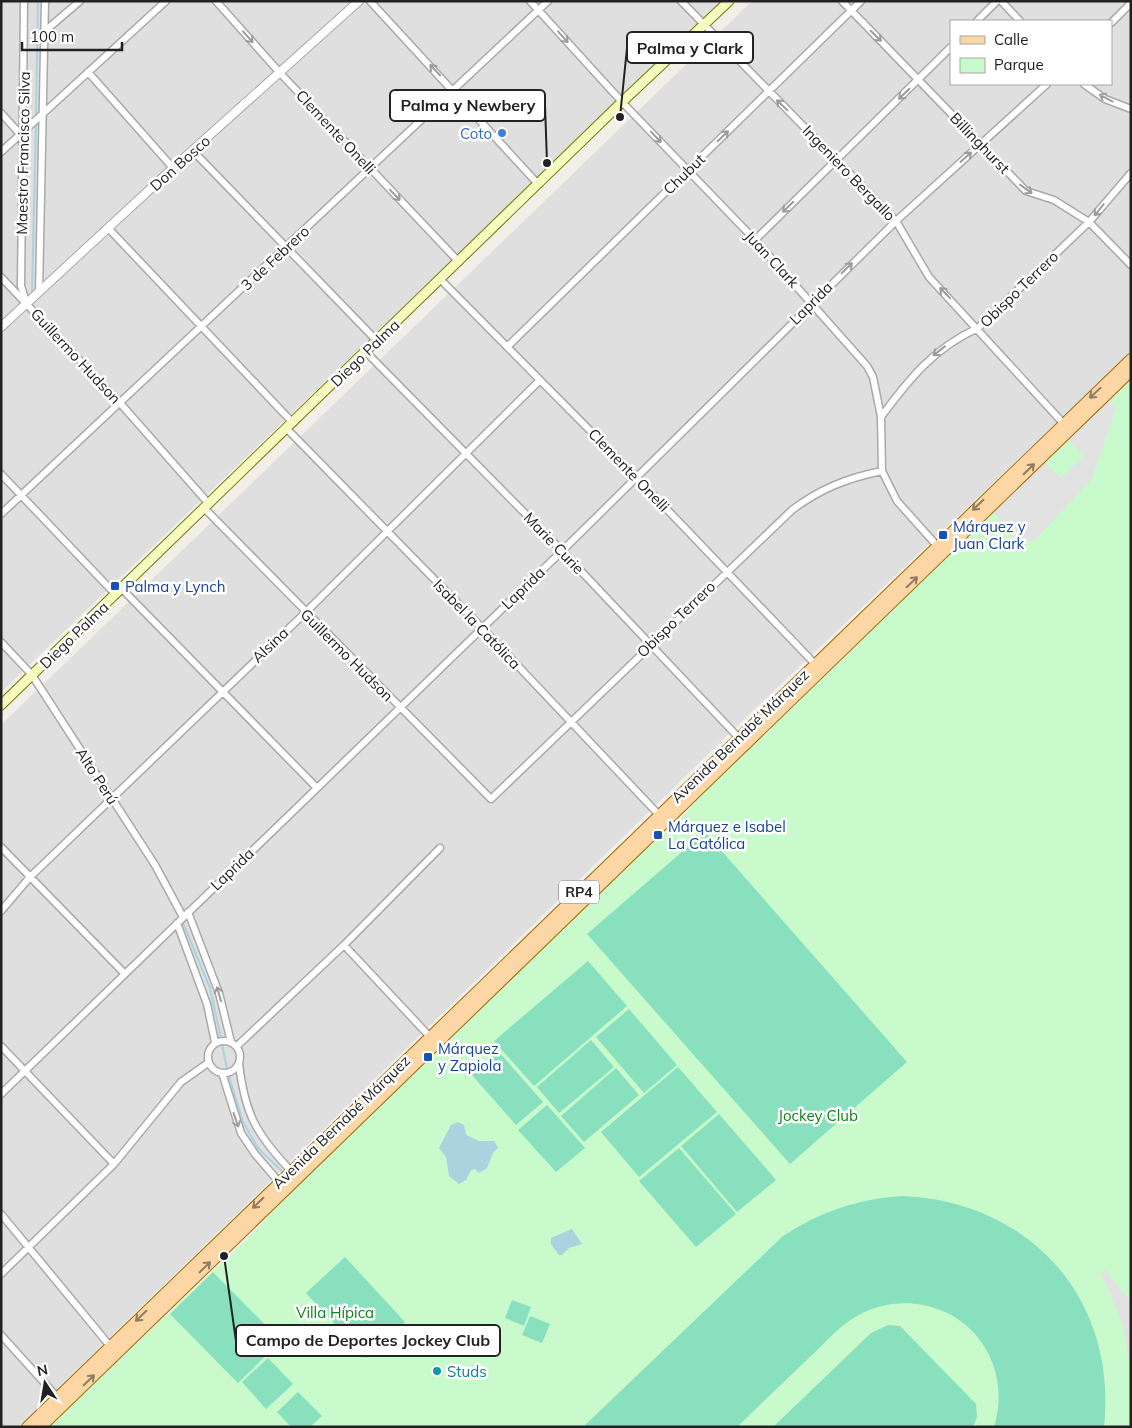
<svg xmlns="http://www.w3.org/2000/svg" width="1132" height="1428" font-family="Mulish,sans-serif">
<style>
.residential{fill:#e0dfdf;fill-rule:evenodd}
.park{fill:#c8facc}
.pitch{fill:#88e0be}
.parking{fill:#e2e2e2}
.water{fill:#aad3df}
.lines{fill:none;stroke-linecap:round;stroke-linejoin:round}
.stream{stroke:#aad3df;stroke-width:2}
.minor-casing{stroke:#a9a9a9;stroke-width:9}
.tertiary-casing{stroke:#a9a9a9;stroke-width:10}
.secondary-casing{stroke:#707d05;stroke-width:11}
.primary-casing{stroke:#a06b00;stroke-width:12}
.minor{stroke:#fff;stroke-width:6}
.tertiary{stroke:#fff;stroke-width:8}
.secondary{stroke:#f7fabf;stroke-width:9}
.primary{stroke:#fcd6a4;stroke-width:10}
.oneway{stroke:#9c9c9c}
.oneway2{stroke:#8f7c63}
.shop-dot{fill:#3f7fe0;stroke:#fff;stroke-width:2}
.transit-dot{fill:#1a4fb4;stroke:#fff;stroke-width:2}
.culture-dot{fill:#0f9aa8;stroke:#fff;stroke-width:2}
.labels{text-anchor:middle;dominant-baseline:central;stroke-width:5;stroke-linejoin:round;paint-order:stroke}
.shield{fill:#fff;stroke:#646464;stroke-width:1}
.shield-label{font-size:14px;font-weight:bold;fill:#222}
.street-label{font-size:15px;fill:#222;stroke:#fff}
.shop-label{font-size:15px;fill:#366cbe;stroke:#fff;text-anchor:end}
.transit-label{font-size:15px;fill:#164399;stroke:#fff;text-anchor:start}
.park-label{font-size:15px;fill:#0c8416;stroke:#fff}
.culture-label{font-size:15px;fill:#0d838f;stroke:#fff;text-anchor:start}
.leader{fill:none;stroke:#222;stroke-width:2}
.callout-dot{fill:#222;stroke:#fff;stroke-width:2}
.callout{fill:#fff;stroke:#222;stroke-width:2}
.callout-label{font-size:16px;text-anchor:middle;font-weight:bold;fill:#222}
</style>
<rect width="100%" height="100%" fill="#f2efe9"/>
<path class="residential" d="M1 1H722L1 692Z
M752 1H1131V352L738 725 18 1427H1V725ZM951 21H1111V84H951Z"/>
<path class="park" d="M1131 380V1427H48L246 1240 334 1147 414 1070 438 1054 472 1014 645 850 677 824 708 786 914 582 947 557Z"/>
<path class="pitch" d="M705 832 907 1062 790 1164 587 934Z
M588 961 627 1006 534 1086 494 1041Z
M629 1009 677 1065 644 1093 596 1037Z
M591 1040 614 1067 559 1113 537 1087Z
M498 1051 543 1102 516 1125 471 1074Z
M678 1067 717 1112 639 1177 601 1132Z
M616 1068 639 1095 584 1142 561 1116Z
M547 1105 585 1148 556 1172 518 1130Z
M719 1114 776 1180 737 1212 681 1146Z
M679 1148 736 1214 696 1247 639 1181Z
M902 1196C1029 1201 1118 1298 1104 1427H994C1004 1395 998 1360 975 1334 945 1301 895 1294 857 1316 839 1326 826 1342 811 1356 787 1379 762 1403 737 1427H583L783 1236C820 1212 857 1199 902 1196Z
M345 1257 405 1322 366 1358 306 1293Z
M213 1272 281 1341 238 1383 170 1314Z
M512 1300 531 1307 524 1326 505 1318Z
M530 1316 550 1324 542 1343 522 1335Z
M888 1325 900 1326 976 1404 977 1417 973 1427H773L871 1333Z
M268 1358 293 1384 266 1409 242 1382Z
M298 1392 322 1416 310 1427H291L277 1412Z"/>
<path class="parking" d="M1109 399 1116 408 1092 479 1034 541H1019L992 511 1044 461 1061 478 1084 456 1068 439Z
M1105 1270 1131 1302V1374L1124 1329 1107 1286 1100 1274Z"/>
<path class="water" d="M458 1122 464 1125 466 1135 479 1141H494L498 1148 493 1153 487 1168 479 1173 475 1169 471 1170 466 1180 459 1184 449 1176 446 1157 439 1148 451 1125Z
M572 1229 582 1244 569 1248 562 1255H559L551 1244V1238Z"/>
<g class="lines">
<path class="stream" d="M36 116 38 1
M32 292 36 124
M183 923 210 988 221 1038
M222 1044 227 1069
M229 1076 243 1122 258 1148 285 1174"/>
<g class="minor-casing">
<path id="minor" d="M24 1 21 286 26 302
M216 1 280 73 459 262
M370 1 538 184
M530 1 622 102 755 240 867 366 873 377 881 417 882 471 897 501 939 548
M681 1 896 221 929 277 1063 423
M842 1 1026 191 1054 200 1089 222 1131 265
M1001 1 1020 21
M977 21 997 1
M1111 23 1131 3
M45 31 80 1
M88 72 173 168
M1084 84 1105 99 1131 109
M1 113 20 134
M193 151 377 341
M1 152 166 1
M109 229 293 423
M755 240 951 47
M1 277 120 403 209 504
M440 279 636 477 815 664
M39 292 45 1
M507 347 861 1
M366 352 562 551 738 737
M881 417C909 379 934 348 978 328L1089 222 1131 173
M287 429 482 628 661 817
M1 474 116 595
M205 509 491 799 792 510C820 489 847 478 882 471
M1 514 548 1
M122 589 316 787
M1 642 32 675 155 865 183 917
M1 847 124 973
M1 911 30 877 305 613 540 380
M188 912 219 993 231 1042
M177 923 207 1004 215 1042
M344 945 432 1039
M208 1057a16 16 0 1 1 32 0a16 16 0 1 1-32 0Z
M1 1046 114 1164
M237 1046 344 945 440 848
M239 1064C245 1114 256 1134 291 1171
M222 1073 241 1133 255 1154 279 1182
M1 1094 562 551 896 221 1047 84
M1 1214 110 1346
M1 1274 114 1164 181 1082 208 1063
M1 1335 58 1398"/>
</g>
<g class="tertiary-casing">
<path id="tertiary" d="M1 327 173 168 359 1"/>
</g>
<g class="secondary-casing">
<path id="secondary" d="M1 705 622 102 729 1"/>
</g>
<g class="primary-casing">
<path id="primary" d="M27 1427 1131 359
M41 1427 1131 371"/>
</g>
<use href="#minor" class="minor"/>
<use href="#tertiary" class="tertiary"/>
<use href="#secondary" class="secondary"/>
<use href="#primary" class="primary"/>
</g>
<defs><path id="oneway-shaft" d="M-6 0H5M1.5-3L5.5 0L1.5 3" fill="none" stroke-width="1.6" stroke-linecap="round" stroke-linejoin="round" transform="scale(1.25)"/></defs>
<g class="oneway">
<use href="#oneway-shaft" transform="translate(876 36) rotate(45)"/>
<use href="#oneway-shaft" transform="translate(248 37) rotate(48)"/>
<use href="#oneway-shaft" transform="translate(563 37) rotate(48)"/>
<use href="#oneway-shaft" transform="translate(435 70) rotate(-133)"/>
<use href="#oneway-shaft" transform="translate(904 94) rotate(136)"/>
<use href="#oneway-shaft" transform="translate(1106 98) rotate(-152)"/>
<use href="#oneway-shaft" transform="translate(782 105) rotate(-136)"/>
<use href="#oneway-shaft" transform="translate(723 136) rotate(-44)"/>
<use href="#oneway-shaft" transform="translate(656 137) rotate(46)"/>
<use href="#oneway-shaft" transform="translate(966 157) rotate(-42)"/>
<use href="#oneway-shaft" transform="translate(1026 189) rotate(36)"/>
<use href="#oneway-shaft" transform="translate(395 195) rotate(46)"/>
<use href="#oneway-shaft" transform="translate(788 207) rotate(136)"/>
<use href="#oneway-shaft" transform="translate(1099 210) rotate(129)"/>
<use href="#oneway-shaft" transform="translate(847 268) rotate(-44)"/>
<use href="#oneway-shaft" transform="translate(945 293) rotate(-134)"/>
<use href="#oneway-shaft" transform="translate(939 351) rotate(142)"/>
<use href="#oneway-shaft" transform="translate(219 994) rotate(-106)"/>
<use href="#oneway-shaft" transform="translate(236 1120) rotate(71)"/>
</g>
<g class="oneway2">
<use href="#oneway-shaft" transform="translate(1095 393) rotate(137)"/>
<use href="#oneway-shaft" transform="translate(1029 469) rotate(-44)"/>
<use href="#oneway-shaft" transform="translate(978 505) rotate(136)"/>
<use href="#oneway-shaft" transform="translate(912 582) rotate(-44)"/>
<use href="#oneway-shaft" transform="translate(258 1203) rotate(136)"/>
<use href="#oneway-shaft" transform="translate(205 1267) rotate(-44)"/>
<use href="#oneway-shaft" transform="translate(141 1316) rotate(136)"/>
<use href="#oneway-shaft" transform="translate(89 1380) rotate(-44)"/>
</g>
<circle class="shop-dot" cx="502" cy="133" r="5"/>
<g class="transit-dot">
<rect x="938" y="530" width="10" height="10" rx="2.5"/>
<rect x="110" y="581" width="10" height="10" rx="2.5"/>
<rect x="653" y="830" width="10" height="10" rx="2.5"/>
<rect x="423" y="1052" width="10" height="10" rx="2.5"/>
</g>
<circle class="culture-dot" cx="437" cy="1371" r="5"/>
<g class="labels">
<rect class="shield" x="559" y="880.5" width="40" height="23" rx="4"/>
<g class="shield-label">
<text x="579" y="892">RP4</text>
</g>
<g class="street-label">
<text transform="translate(336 132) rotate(47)">Clemente Onelli</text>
<text transform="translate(980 143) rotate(46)">Billinghurst</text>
<text transform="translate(23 153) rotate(-89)">Maestro Francisco Silva</text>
<text transform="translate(180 163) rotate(-42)">Don Bosco</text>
<text transform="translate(849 173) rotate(46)">Ingeniero Bergallo</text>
<text transform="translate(684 174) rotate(-44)">Chubut</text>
<text transform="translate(275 258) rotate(-43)">3 de Febrero</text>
<text transform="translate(772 259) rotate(47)">Juan Clark</text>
<text transform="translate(1019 289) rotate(-44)">Obispo Terrero</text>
<text transform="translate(811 303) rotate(-45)">Laprida</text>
<text transform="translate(365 353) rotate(-44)">Diego Palma</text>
<text transform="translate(76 356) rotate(47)">Guillermo Hudson</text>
<text transform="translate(629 470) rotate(46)">Clemente Onelli</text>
<text transform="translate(554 543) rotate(46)">Marie Curie</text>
<text transform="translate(523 588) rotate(-44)">Laprida</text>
<text transform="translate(676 619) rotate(-44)">Obispo Terrero</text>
<text transform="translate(477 624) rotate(46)">Isabel la Católica</text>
<text transform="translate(74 635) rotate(-44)">Diego Palma</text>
<text transform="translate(270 645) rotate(-43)">Alsina</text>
<text transform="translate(347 655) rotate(45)">Guillermo Hudson</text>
<text transform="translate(740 736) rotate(-44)">Avenida Bernabé Márquez</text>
<text transform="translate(97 776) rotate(57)">Alto Perú</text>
<text transform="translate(232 869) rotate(-44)">Laprida</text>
<text transform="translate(341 1122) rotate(-44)">Avenida Bernabé Márquez</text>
</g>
<g class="shop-label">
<text x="492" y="133">Coto</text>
</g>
<g class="transit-label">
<text x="953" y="526">Márquez y<tspan x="953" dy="17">Juan Clark</tspan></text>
<text x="125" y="586">Palma y Lynch</text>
<text x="668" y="826">Márquez e Isabel<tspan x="668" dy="17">La Católica</tspan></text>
<text x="438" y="1048">Márquez<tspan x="438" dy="17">y Zapiola</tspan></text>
</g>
<g class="park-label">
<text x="818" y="1115">Jockey Club</text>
<text x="335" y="1312">Villa Hípica</text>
</g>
<g class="culture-label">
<text x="447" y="1371">Studs</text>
</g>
</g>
<path class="leader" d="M620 117L627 48M547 163L545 105M224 1256L236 1341"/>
<g class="callout-dot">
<circle cx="620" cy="117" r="5"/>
<circle cx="547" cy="163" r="5"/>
<circle cx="224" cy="1256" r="5"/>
</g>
<g class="callout">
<rect x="627" y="32" width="126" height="31" rx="5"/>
<rect x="390" y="90" width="155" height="31" rx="5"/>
<rect x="236" y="1325" width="264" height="31" rx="5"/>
</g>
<g class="callout-label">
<text x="690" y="54">Palma y Clark</text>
<text x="468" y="111">Palma y Newbery</text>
<text x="368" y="1346">Campo de Deportes Jockey Club</text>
</g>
<rect width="1132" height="1428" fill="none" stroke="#222222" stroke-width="5"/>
<rect x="950" y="20" width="162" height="65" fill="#ffffff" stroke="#a7a7a7"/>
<rect x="960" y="36" width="25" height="8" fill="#fcd6a4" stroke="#a7a7a7"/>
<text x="994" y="45" font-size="15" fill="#222222">Calle</text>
<rect x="960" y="58" width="25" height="15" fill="#c8facc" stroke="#a7a7a7"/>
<text x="994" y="70" font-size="15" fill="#222222">Parque</text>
<g transform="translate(45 1383) rotate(348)" stroke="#ffffff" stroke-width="4" paint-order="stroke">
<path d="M0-4L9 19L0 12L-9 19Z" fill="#222222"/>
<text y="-8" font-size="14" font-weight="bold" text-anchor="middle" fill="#222222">N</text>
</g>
<path d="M22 42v8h100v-8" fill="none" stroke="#222222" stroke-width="2.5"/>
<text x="30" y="42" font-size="15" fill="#222222" stroke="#ffffff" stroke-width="4" paint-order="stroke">100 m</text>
</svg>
